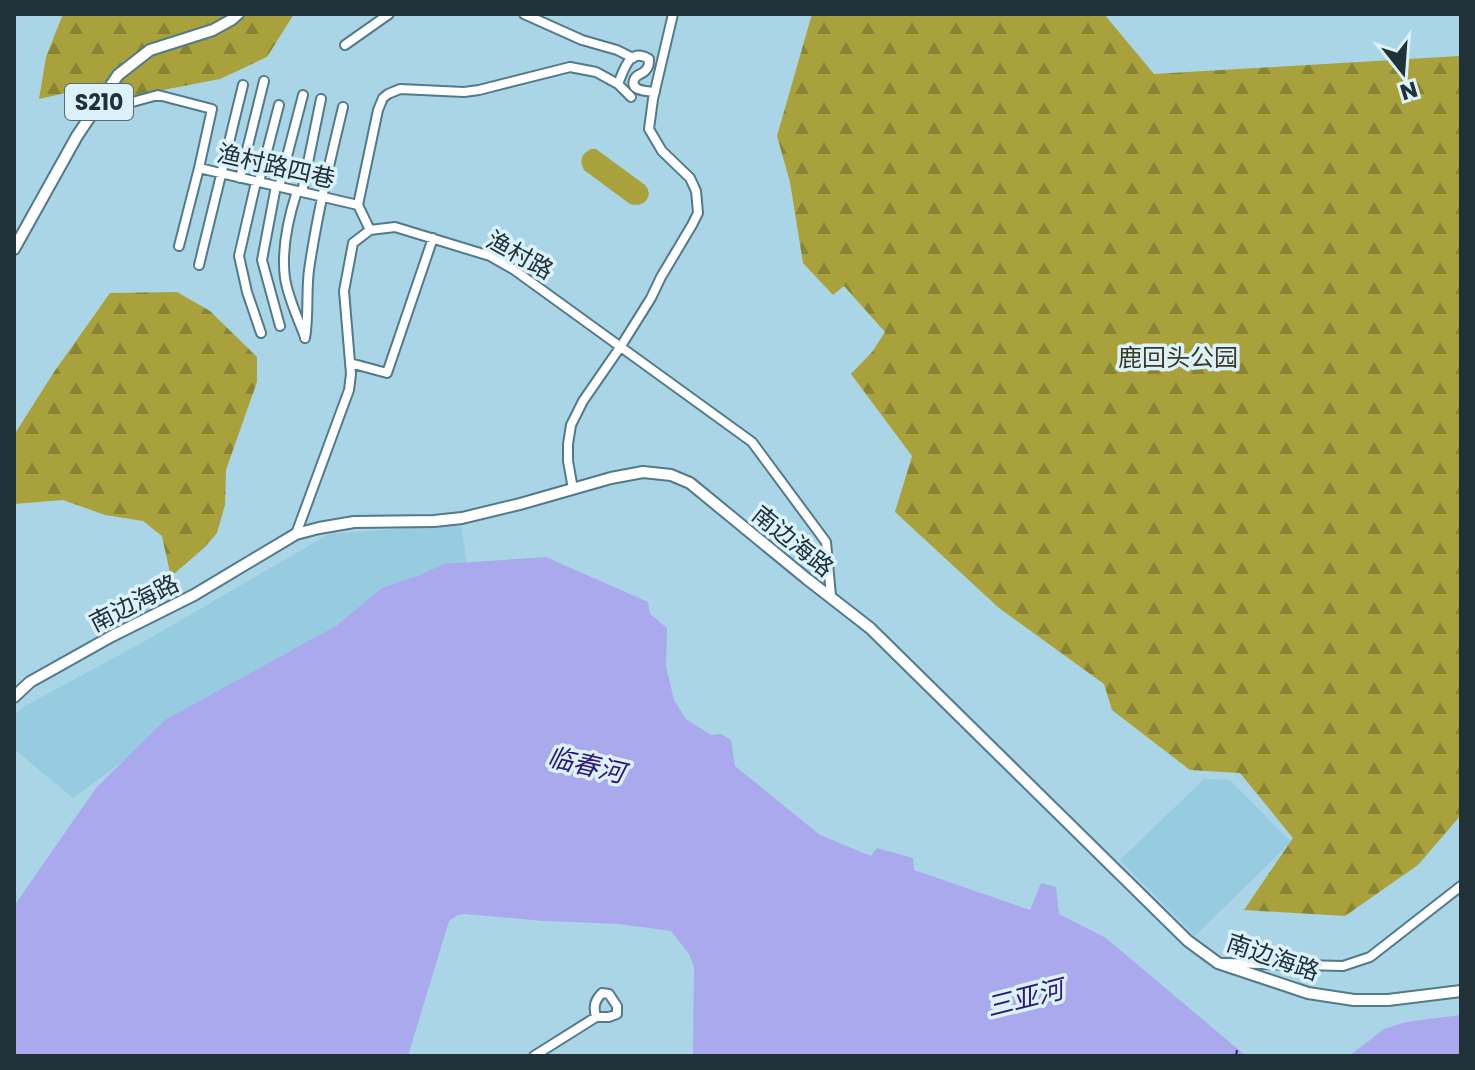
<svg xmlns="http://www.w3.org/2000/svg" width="1475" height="1070" font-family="Poppins,'Noto Sans SC',sans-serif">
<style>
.built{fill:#97cbe0}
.forest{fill:url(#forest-firs)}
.pitch{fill:#a9a13c}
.water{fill:#aaa9ed}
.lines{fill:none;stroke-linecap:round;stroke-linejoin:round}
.ferry{stroke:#30197b;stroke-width:2;stroke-dasharray:10 8;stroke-linecap:butt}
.minor-casing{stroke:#527a8a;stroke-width:12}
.major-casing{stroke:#527a8a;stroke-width:14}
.minor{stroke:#fff;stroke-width:8}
.major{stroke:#fff;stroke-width:10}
.labels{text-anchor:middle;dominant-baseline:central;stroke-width:7;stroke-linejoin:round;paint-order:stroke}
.shield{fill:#dcf2fb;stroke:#586b72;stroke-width:2}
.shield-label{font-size:22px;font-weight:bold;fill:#203138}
.street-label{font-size:24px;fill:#203138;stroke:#dcf2fb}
.park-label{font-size:24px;fill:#3c3a22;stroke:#dcf2fb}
.water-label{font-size:26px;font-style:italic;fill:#30197b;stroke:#dcf2fb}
</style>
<defs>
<pattern id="forest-firs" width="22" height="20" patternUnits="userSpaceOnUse" patternTransform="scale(2)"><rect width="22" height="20" fill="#a9a13c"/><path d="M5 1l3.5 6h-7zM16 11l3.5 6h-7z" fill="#898433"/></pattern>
</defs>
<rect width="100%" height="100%" fill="#aad5e6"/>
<path class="built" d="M461 524 467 565 401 587 181 718 73 798 14 749V715L25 706 138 645 329 534Z
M1204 779 1230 780 1291 842 1195 936 1120 860Z"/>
<path class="forest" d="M63 14H294L267 57 220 79 96 103 79 90 39 99 46 57Z
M812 14H1104L1154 74 1459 56 1461 48V815L1418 865 1345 916 1244 910 1293 838 1240 773 1190 770 1112 710 1104 684 999 608 895 512 912 456 851 374 872 352 885 332 844 286 833 295 803 263 790 182 777 136Z
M177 292 210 311 257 357V382L226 470 225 505 217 533 205 547 175 573H170L162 536 143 521 105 515 63 500 14 504V435L54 372 110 293Z"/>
<path class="pitch" d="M591 149H596L645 185C655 197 643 208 630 204L584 170C579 160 581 154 591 149Z"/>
<path class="water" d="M546 557 648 602 650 614 667 628 666 666 674 700 686 719 711 735 721 734 731 740 735 766 820 835 871 856 877 848 913 858 914 870 1030 910 1041 883 1056 887 1059 914 1106 938 1246 1056H693L694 967 689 954 671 931 619 924 544 921 465 914 458 915 449 921 408 1056H14V906L96 788 165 720 336 626 382 588 420 575 444 564Z
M1461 1015V1056H1349L1384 1029 1406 1022Z"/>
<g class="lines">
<path class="ferry" d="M1236 1056 1237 1050"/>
<g class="minor-casing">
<path id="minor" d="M524 14 582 40 617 50 633 58
M345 45 389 14
M631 97 618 84C624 70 629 47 649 59 649 64 649 67 645 71 641 75 636 74 634 80 630 91 647 91 655 92
M92 113 158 95 212 109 199 168 358 205 370 230
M240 178 264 81
M256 182 239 256 247 292 261 333
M259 182 279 105
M276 186 262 260 280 326
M279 187 303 95
M297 191C288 219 281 249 285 278 288 298 298 318 305 337
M302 192 321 99
M358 205 378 110 383 98 388 94 400 89 464 92 479 90 570 67 596 72 618 84
M179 246 199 168
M199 265 243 85
M305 338C309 315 306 293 309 270 317 215 330 161 343 107
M350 363 387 373 433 238
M573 489 568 461V444L571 425 583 401 621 346 651 298 661 277 692 225 698 213 696 191 690 178 662 151 649 129 653 99 673 14
M296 534 349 390 351 374 344 291 353 243 370 230 395 227 490 256 513 269 752 442 826 542 831 596
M1224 963 1343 966 1370 957 1461 886
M534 1056 596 1017H609L617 1014V1006L609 994 602 993C595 1000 593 1006 596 1017"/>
</g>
<g class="major-casing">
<path id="major" d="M14 249 77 136 118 75 150 50 213 30 231 20 238 14
M14 697 30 682 112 636 194 595 296 534 319 528 354 522 434 521 462 518 520 504 611 478 643 472 671 475 690 483 807 579 870 628 1188 941 1218 963 1308 993 1354 1000H1388L1461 991"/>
</g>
<use href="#minor" class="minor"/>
<use href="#major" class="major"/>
</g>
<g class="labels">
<rect class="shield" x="65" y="84" width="68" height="36" rx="6"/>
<g class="shield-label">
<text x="99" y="102">S210</text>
</g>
<g class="street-label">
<text transform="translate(276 166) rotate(13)">渔村路四巷</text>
<text transform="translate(520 255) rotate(29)">渔村路</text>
<text transform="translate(793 541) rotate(39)">南边海路</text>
<text transform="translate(134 603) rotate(-27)">南边海路</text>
<text transform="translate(1273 957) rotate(19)">南边海路</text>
</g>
<g class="park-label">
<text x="1178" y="357">鹿回头公园</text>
</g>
<g class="water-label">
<text transform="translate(586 765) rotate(13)">临春河</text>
<text transform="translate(1025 998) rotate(-14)">三亚河</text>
</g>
</g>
<rect width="1475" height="1070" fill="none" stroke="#203138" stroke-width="32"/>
<g transform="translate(1403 72) rotate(163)" stroke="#dcf2fb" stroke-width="6" paint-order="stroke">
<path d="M0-6L14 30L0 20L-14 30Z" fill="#203138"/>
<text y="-12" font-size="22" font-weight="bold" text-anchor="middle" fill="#203138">N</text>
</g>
</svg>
